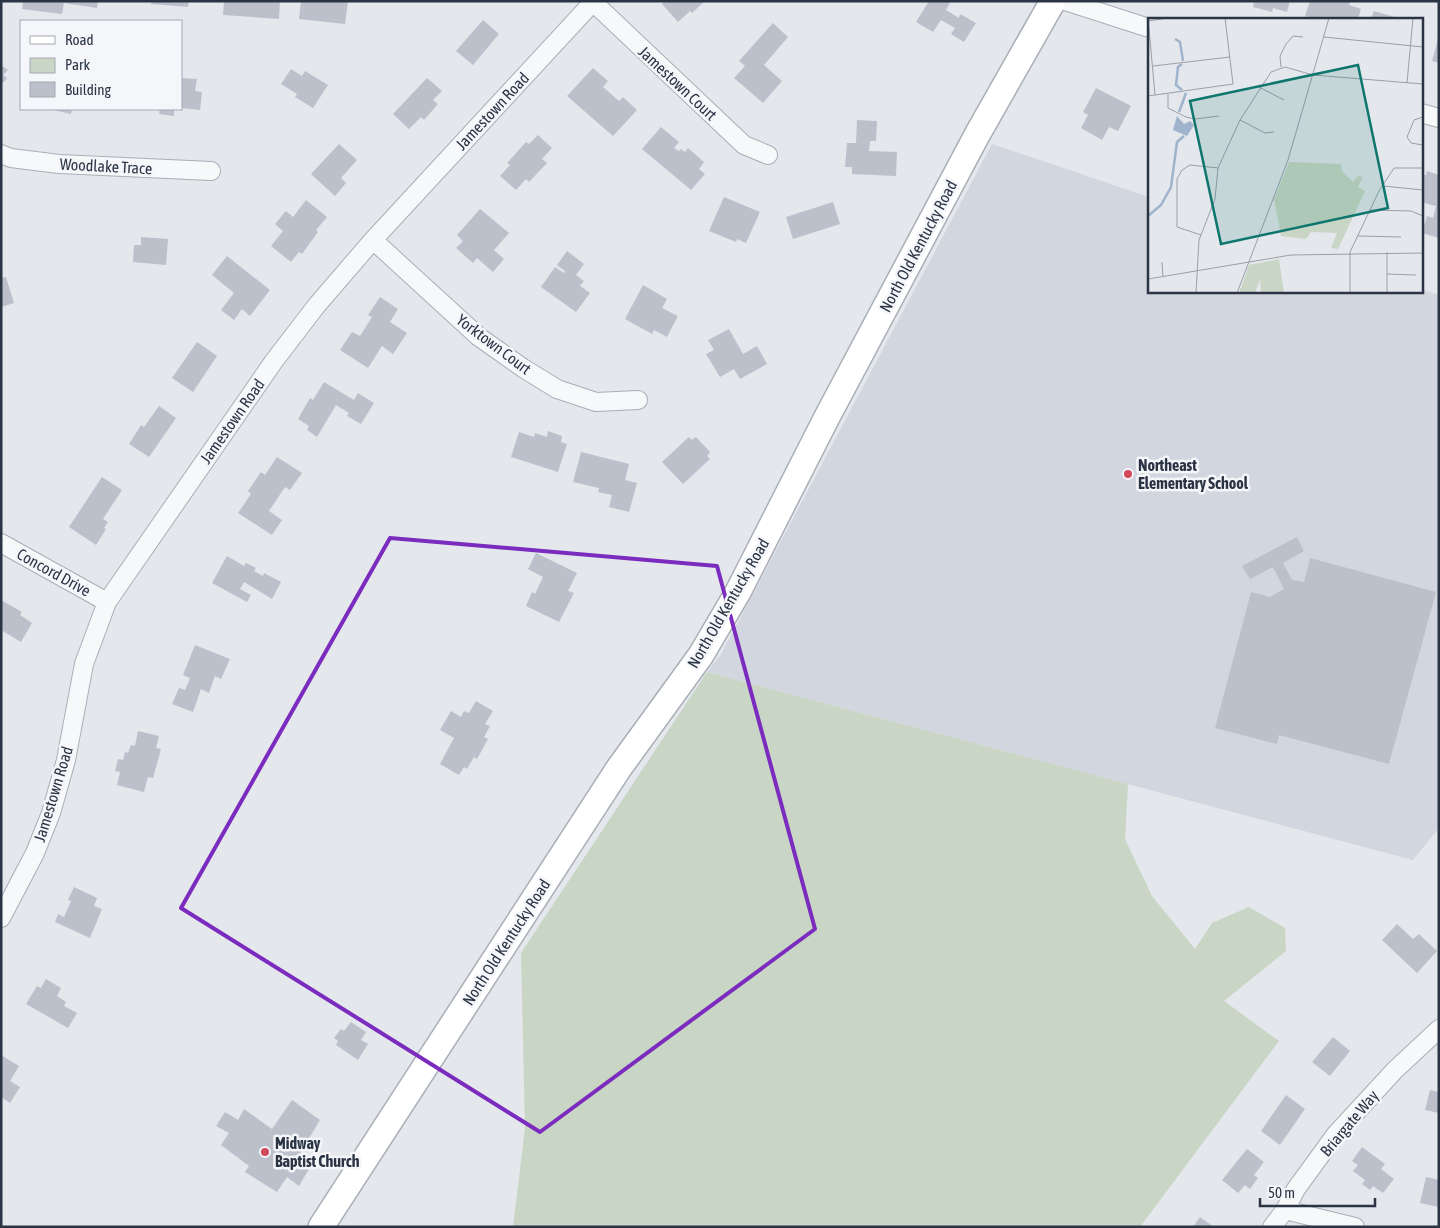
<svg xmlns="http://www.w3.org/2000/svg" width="1440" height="1228" font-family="'Asap Condensed',sans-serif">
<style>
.built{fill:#d2d6de}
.green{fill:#c9d6c5}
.building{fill:#bbc0ca}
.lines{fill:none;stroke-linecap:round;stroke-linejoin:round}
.street-casing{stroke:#a9aeb7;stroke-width:20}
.secondary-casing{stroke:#a9aeb7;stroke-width:28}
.street{stroke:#f7f8fa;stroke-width:18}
.secondary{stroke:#fff;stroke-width:25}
.marked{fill:none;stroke:#7b2cbf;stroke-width:4;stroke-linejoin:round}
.poi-dot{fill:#d1495b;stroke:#f4f6f9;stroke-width:2}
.labels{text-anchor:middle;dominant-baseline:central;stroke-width:5;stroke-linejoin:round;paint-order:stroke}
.street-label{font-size:16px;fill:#2b3445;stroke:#f4f6f9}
.poi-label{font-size:16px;font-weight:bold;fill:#2b3445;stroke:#f4f6f9;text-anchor:start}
.inset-river{fill:none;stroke:#9fb4cc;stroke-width:2.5}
.inset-road{fill:none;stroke:#9a9fa9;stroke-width:1}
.view{fill:#0f766e;fill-opacity:0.15;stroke:#0f766e;stroke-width:2.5}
.inset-edge{fill:none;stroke:#2b3445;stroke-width:2.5}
</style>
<rect width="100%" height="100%" fill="#e4e7ec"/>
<path class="built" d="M992 144 1149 197V291H1421V289L1439 295V828L1413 860 707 672 721 654Z"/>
<path class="green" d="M707 672 1128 784 1125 839 1152 896 1195 949 1212 923 1249 907 1285 928 1286 951 1224 1001 1279 1041 1140 1227H513L525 1128 521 953Z"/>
<path class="building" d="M23 1H98L97 8 64 3 62 14 22 9Z
M152 1H189L188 7 151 4Z
M224 1H280L279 19 223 15Z
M301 1H348L345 24 299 19Z
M665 1H705L692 13 690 11 678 22 662 4Z
M929 1H951L946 10 959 18 960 14 976 23 964 42 951 34 955 28 941 20 933 32 916 22Z
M1250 1H1290L1287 12 1273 8 1272 12 1253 7 1254 3Z
M1310 1H1351L1349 5 1361 9 1358 19H1316L1305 16Z
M1374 11 1398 18V19H1371Z
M483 20 499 34 473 65 456 51Z
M773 23 788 37 764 65 782 81 763 103 734 78 745 66 739 61Z
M1438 39H1439V63L1432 61Z
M1 65 8 70 3 75 7 78 1 85Z
M593 68 608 81 603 87 619 101 623 97 637 110 613 136 567 96Z
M291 69 302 76 305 71 328 85 313 108 295 97 297 94 281 84Z
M181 78 197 79 195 91 202 92 200 110 181 108Z
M427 78 442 91 433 100 438 104 424 120 421 117 409 129 393 114Z
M1096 88 1131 106 1118 131 1109 127 1102 140 1081 128 1088 115 1083 112Z
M49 109H72L71 114Z
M160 109H174V116L159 114Z
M857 120 877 121 876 141H870L869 151 897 152 896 176 852 174V167H845L847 143H856Z
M661 127 679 142 674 148 679 151 681 149 685 152 688 148 704 162 699 169 705 174 691 190 642 149Z
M538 135 552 148 542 159 547 163 529 182 526 179 516 190 500 176 510 165 507 163 526 142 529 144Z
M339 144 357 160 341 178 346 183 335 196 311 174Z
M1427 171 1439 175V238L1422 233 1427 216 1433 218 1436 206 1421 202V174L1426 175Z
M724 197 760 212 746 243 737 239 736 242 709 231Z
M306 200 327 217 316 230 318 232 302 254 299 252 291 262 271 246 283 231 275 224 286 211 293 217Z
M833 202 840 224 793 239 786 217Z
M480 209 509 233 494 250 504 259 493 272 477 258 473 263 456 248 463 241 457 235Z
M141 237 168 239 166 265 133 262 134 245H141Z
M567 251 584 264 576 275 584 281 580 286 590 293 576 312 541 287 555 267 564 273 565 271 557 265Z
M227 256 270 290 250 316 242 309 234 320 221 310 234 293 212 275Z
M6 277 14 303 1 307V278Z
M643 285 667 299 662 308 678 316 667 337 654 330 652 334 625 319Z
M380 297 398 309 390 322 407 333 393 354 382 346 368 368 340 350 352 332 360 336 372 317 368 315Z
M729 329 743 354 757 346 767 364 740 379 734 369 720 377 706 354 714 350 708 340Z
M197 342 217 356 193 392 172 378Z
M324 382 354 400 358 393 374 403 361 424 347 416 349 413 336 405 317 437 307 430 309 426 298 419 310 398 313 400Z
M159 406 176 418 149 457 129 444 141 425 144 427Z
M548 431 562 436 561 442 567 444 558 472 511 457 519 432 534 437 535 433 547 437Z
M689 437 692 440 696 437 710 452 707 456 710 459 683 484 662 462Z
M581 452 629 464 625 480 637 483 629 512 609 507 612 495 598 492 599 488 573 482Z
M277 457 302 473 290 490 285 487 269 511 282 520 272 535 238 513 251 494 248 491 261 472 265 475Z
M102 477 122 490 103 519 108 522 104 528 106 529 96 545 69 527Z
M1297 537 1304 551 1283 563 1292 580 1304 582 1310 558 1436 592 1389 764 1279 735 1277 744 1215 728 1251 592 1270 597 1284 589 1273 567 1250 579 1242 566Z
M536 553 577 573 568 591 574 593 559 622 526 606 532 592 535 594 543 577 528 569Z
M227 556 244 566 246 563 256 568 254 571 263 576 264 573 281 582 272 599 244 582 240 589 251 595 247 602 212 583Z
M1 600 22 612 20 615 32 623 21 642 1 630Z
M195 645 230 659 221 679 215 676 209 693 201 689 193 712 172 704 179 688 185 690 190 678 183 675Z
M476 701 493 711 485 724 490 726 484 737 488 739 477 759 474 757 467 769 464 767 459 775 440 764 454 738 440 730 451 711 461 717 464 711 469 713Z
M138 731 159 736 156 748 161 749 153 778 148 777 144 792 117 785 120 772 115 771 118 759 123 760 125 752 128 753 131 745 135 746Z
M74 887 97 898 94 906 102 909 90 938 55 922 58 914 64 917 71 901 68 900Z
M1397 924 1413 939 1419 934 1437 951 1417 973 1382 940Z
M46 979 61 988 57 996 66 1002 64 1006 77 1013 68 1028 26 1004 37 986 41 988Z
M351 1022 366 1032 361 1040 368 1044 358 1060 336 1045 338 1041 334 1038 341 1029 344 1031Z
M1333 1037 1350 1051 1330 1076 1312 1062Z
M1 1055 19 1066 10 1081 20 1087 10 1103 1 1097Z
M1430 1090 1439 1092V1113L1425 1110Z
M1286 1095 1305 1109 1280 1145 1261 1131Z
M292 1100 320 1120 296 1160 309 1169 299 1186 287 1177 277 1192 245 1172 249 1166 221 1145 229 1133 216 1126 225 1112 238 1120 244 1109 272 1129Z
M1362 1147 1385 1164 1381 1169 1394 1179 1383 1193 1373 1186 1370 1190 1362 1184 1365 1180 1353 1171 1358 1165 1352 1161Z
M1247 1149 1264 1162 1254 1175 1258 1178 1250 1189 1245 1185 1238 1193 1222 1180Z
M1426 1177 1439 1180V1207L1420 1203Z
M1200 1217 1214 1227H1193Z"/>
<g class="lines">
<g class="street-casing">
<path id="street" d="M1065 1 1149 28
M593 2 744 145 768 155
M1421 113 1439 118
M1 154 11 158 59 164 211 171
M373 240 479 337 523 368 557 389 596 402 638 400
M1 543 107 602
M1 918 35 853 51 813 66 760 84 664 107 602 274 361 317 305 373 240 594 1
M1285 1210 1355 1227
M1272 1227 1285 1210 1296 1189 1336 1134 1395 1070 1439 1029"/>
</g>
<g class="secondary-casing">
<path id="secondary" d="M321 1227 619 768 701 655 738 592 827 417 977 135 1053 1"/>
</g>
<use href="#street" class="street"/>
<use href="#secondary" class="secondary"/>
</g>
<path class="marked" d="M390 538 717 566 815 929 540 1132 181 908Z"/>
<g class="poi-dot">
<circle cx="1128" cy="474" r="5"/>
<circle cx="265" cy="1152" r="5"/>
</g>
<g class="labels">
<g class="street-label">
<text transform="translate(678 83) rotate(43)">Jamestown Court</text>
<text transform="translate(492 111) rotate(-47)">Jamestown Road</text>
<text transform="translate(106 166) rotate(3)">Woodlake Trace</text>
<text transform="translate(918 246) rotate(-62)">North Old Kentucky Road</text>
<text transform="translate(494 344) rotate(37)">Yorktown Court</text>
<text transform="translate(232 421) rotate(-55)">Jamestown Road</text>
<text transform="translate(54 572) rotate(29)">Concord Drive</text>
<text transform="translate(728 603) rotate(-60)">North Old Kentucky Road</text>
<text transform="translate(53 794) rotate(-73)">Jamestown Road</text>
<text transform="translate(506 942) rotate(-57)">North Old Kentucky Road</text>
<text transform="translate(1349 1123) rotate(-50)">Briargate Way</text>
</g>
<g class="poi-label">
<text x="1138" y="465">Northeast<tspan x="1138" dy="18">Elementary School</tspan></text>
<text x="275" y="1143">Midway<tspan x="275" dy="18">Baptist Church</tspan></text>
</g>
</g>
<g transform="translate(1148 18)">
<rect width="275" height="275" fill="#e4e7ec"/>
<path d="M141 144 193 146 194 153 205 164 210 158 215 159 210 169 217 173 190 231 183 230 189 215 163 214 158 221 133 218 126 181ZM131 241 136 275H113L112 261 107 275H91L101 247Z" fill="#c9d6c5"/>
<path d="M29 98 36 106 42 103 46 107 39 118 25 112Z" fill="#9fb4cc"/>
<path class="inset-river" d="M27 21 32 24 35 43M34 46 30 49 28 67 34 72M31 94 38 75M0 198 13 187 23 169 29 124 36 118"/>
<path class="inset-road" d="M0 0 7 77M0 3 20 0M176 19 275 29M5 48 82 39M133 49 132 38 138 26 145 18 155 19M259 65 265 0M111 69 136 82M20 76V90L38 99 47 101 71 98M0 78 85 66 77 0M275 99 266 102 259 119 263 125 275 127M92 102 117 115 126 114M235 168 275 172M222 192 263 193 275 198M53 217 29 209V161L34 152 42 147 70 150M210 218 253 219M239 234V275M14 244 15 259M239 256 268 257M0 261 143 237 275 235M48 275 51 222 67 181 70 150 92 102 123 54 137 49 165 57 275 66M89 275 140 142 181 0M202 275V234L231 173 246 150H275"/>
<path class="view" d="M210 47 240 190 73 226 42 83Z"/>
<rect width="275" height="275" class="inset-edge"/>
</g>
<rect width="1440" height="1228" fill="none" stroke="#2b3445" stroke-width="5"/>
<rect x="20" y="20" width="162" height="90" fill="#f4f6f9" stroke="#a4a8b1"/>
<rect x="30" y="36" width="25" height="8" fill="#ffffff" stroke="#a4a8b1"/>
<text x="65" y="45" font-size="15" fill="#2b3445">Road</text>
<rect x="30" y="58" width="25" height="15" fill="#c9d6c5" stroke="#a4a8b1"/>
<text x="65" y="70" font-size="15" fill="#2b3445">Park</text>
<rect x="30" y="82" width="25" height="15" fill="#bbc0ca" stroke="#a4a8b1"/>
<text x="65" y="95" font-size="15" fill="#2b3445">Building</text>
<path d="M1260 1198v8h115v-8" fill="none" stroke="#2b3445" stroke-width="2.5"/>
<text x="1268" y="1198" font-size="15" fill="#2b3445" stroke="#f4f6f9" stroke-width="4" paint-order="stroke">50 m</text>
</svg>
